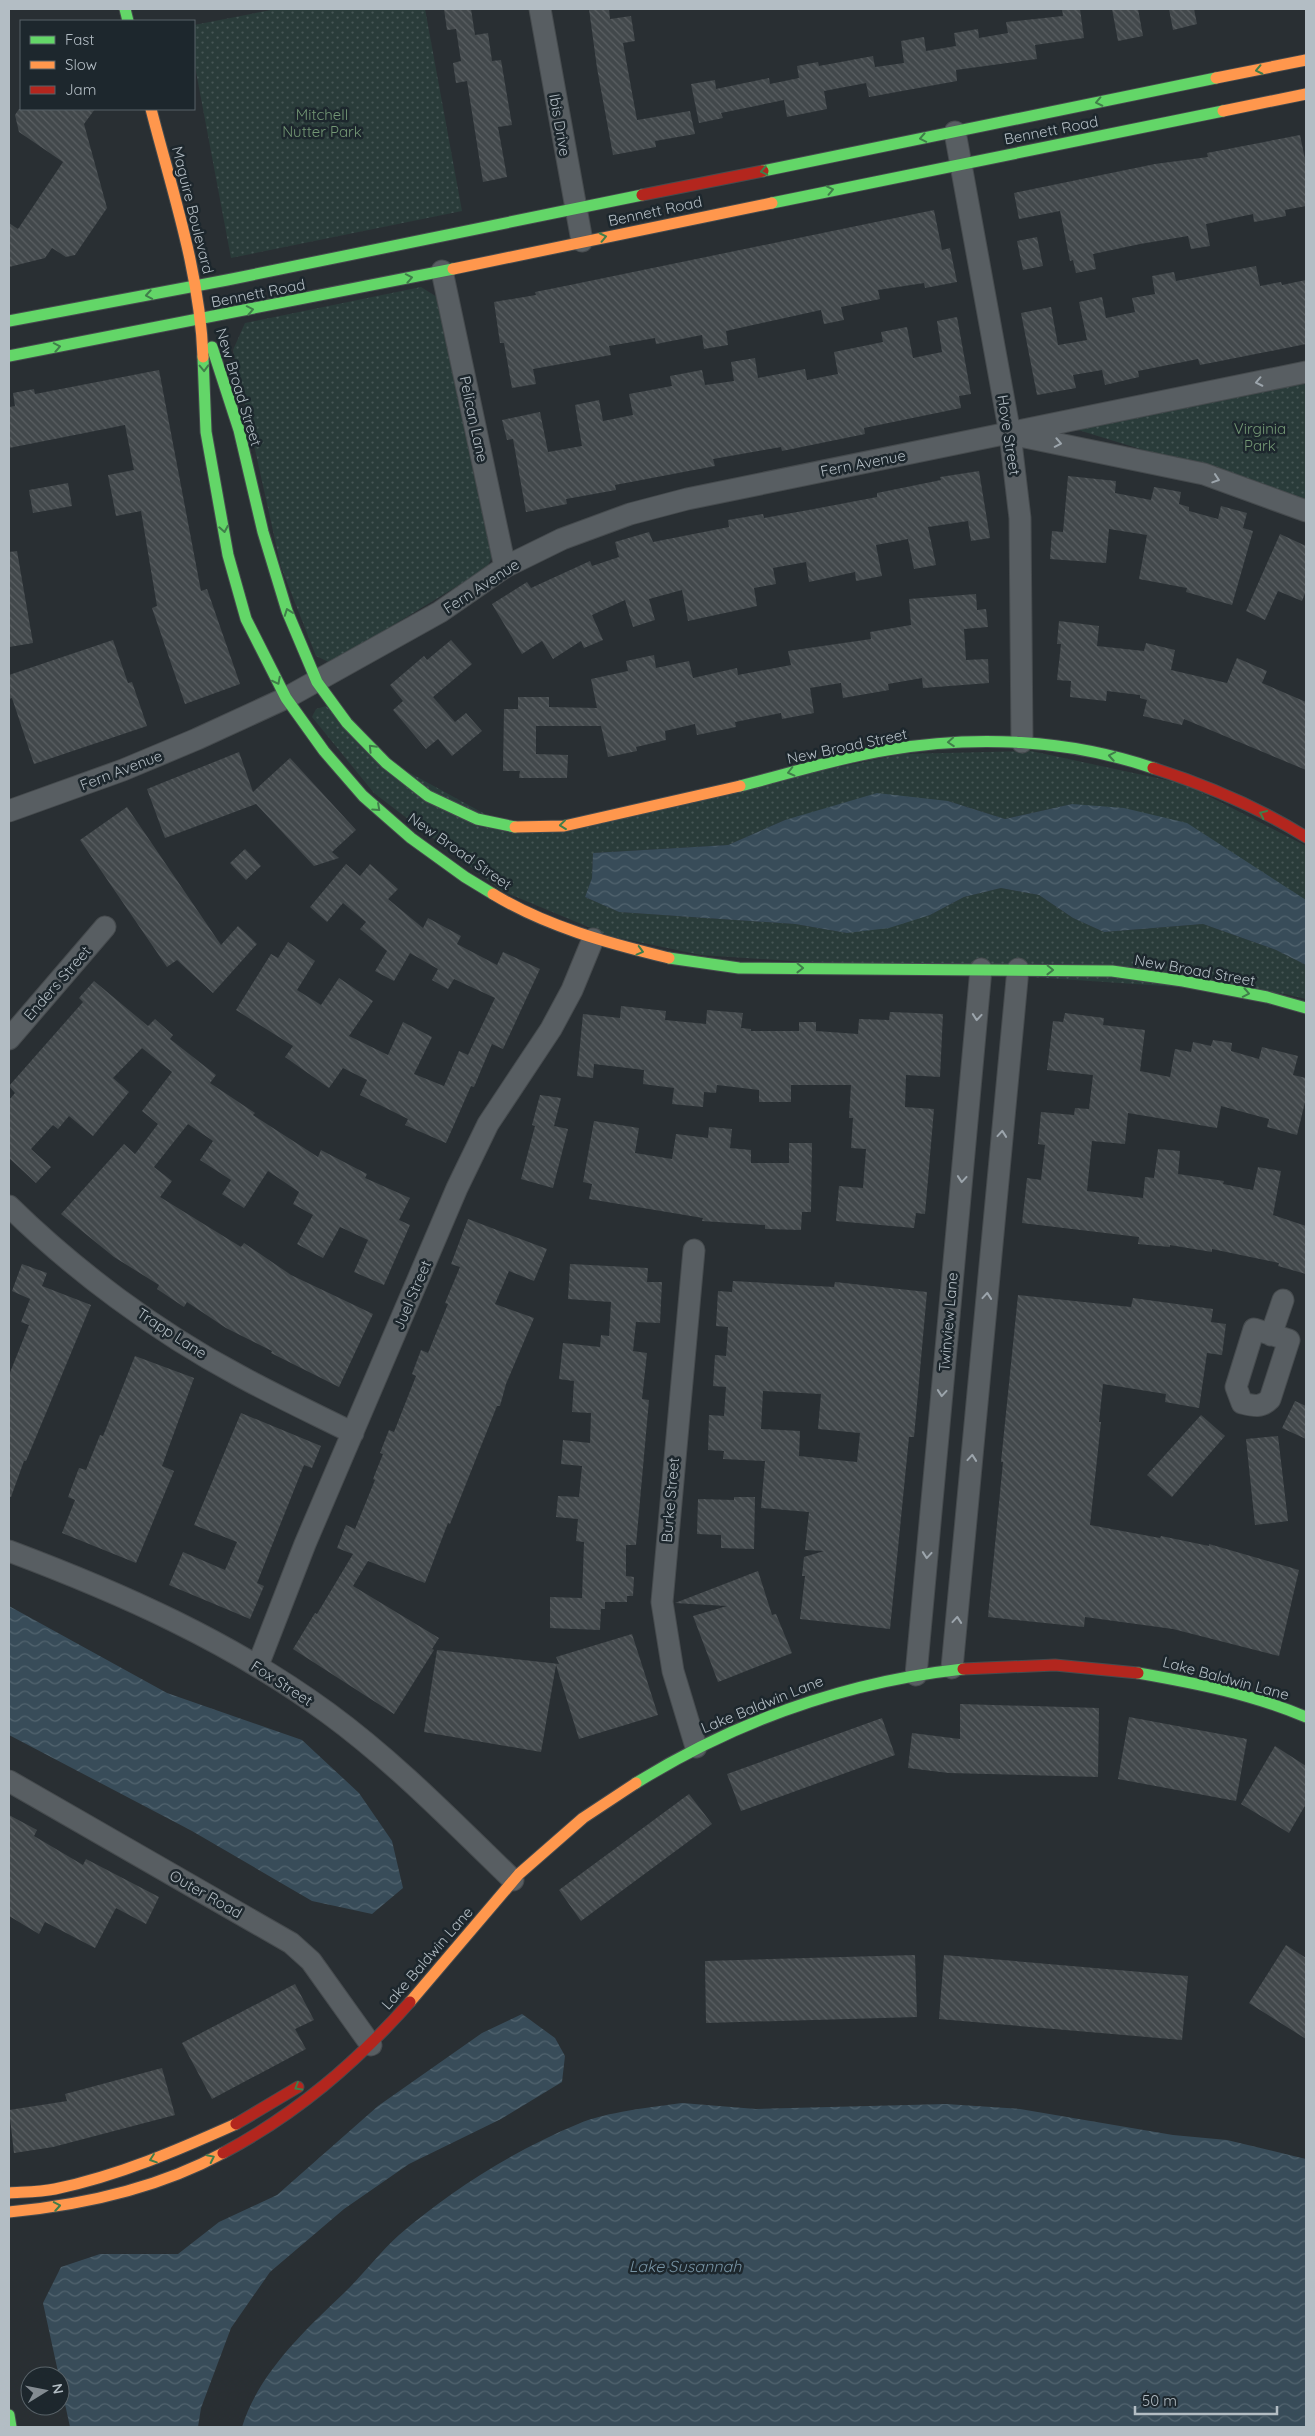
<svg xmlns="http://www.w3.org/2000/svg" width="1315" height="2436" font-family="Quicksand,sans-serif">
<style>
.green{fill:url(#green-dots)}
.water{fill:url(#water-waves)}
.building{fill:url(#building-back-hatch);fill-rule:evenodd}
.lines{fill:none;stroke-linecap:round;stroke-linejoin:round}
.street-casing{stroke:#464b4e;stroke-width:23}
.fast-casing{stroke:#464b4e;stroke-width:13}
.slow-casing{stroke:#464b4e;stroke-width:13}
.jam-casing{stroke:#464b4e;stroke-width:13}
.street{stroke:#585e62;stroke-width:21}
.fast{stroke:#63d668;stroke-width:11}
.slow{stroke:#ff974d;stroke-width:11}
.jam{stroke:#b3261e;stroke-width:11}
.oneway{stroke:#407e4a}
.oneway2{stroke:#9ca5ac}
.labels{text-anchor:middle;dominant-baseline:central;stroke-width:5;stroke-linejoin:round;paint-order:stroke}
.park-label{font-size:15px;fill:#749875;stroke:#1d272d}
.street-label{font-size:15px;fill:#b3bdc4;stroke:#1d272d}
.water-label{font-size:16px;font-style:italic;fill:#7793a4;stroke:#1d272d}
</style>
<defs>
<pattern id="green-dots" width="8" height="8" patternUnits="userSpaceOnUse" patternTransform="scale(1.25)"><rect width="8" height="8" fill="#2a3c3a"/><path d="M2 2h.1M6 6h.1" fill="none" stroke="#465655" stroke-width="1.8" stroke-linecap="round"/></pattern>
<pattern id="water-waves" width="16" height="10" patternUnits="userSpaceOnUse" patternTransform="scale(1.25)"><rect width="16" height="10" fill="#384c59"/><path d="M0 5q4-4 8 0t8 0" fill="none" stroke="#52646f"/></pattern>
<pattern id="building-back-hatch" width="6" height="6" patternUnits="userSpaceOnUse" patternTransform="scale(1.25)"><rect width="6" height="6" fill="#42484b"/><path d="M-1 5l2 2M0 0l6 6M5-1l2 2" fill="none" stroke="#5b6063"/></pattern>
</defs>
<rect width="100%" height="100%" fill="#292f33"/>
<path class="green" d="M276 9H425L462 211 231 258 194 61V25Z
M421 287 437 297 493 554 487 568 331 663 316 656 281 567 233 350 245 323Z
M1306 381V500L1075 429Z
M326 706 368 750 518 832 903 754 1031 751 1185 784 1306 846V900L1072 804 1005 819 948 801 785 820 728 845 593 853 592 878 585 897 619 912 795 924 847 933 930 915 964 897 1001 888 1039 895 1073 918 1104 932 1203 924 1276 950 1306 965V999L1285 994 701 955 610 936 502 891 374 793 312 717 316 709Z"/>
<path class="water" d="M877 793 948 801 1005 819 1072 804 1124 808 1187 823 1306 900V965L1276 950 1203 924 1104 932 1073 918 1039 895 1001 888 964 897 930 915 889 928 847 933 795 924 619 912 585 897 592 878 593 853 728 845 785 820Z
M9 1606 167 1693 302 1740 359 1793 392 1841 403 1888 372 1914 312 1901 192 1831 9 1735Z
M522 2014 555 2038 565 2056 562 2082 501 2119 409 2164 344 2209 270 2272 231 2328 201 2408 198 2427H70L43 2303 61 2267 100 2254H178L219 2222 277 2195 378 2106 482 2033Z
M682 2103 756 2109 946 2104 1020 2109 1173 2135 1227 2140 1306 2159V2427H242C258 2374 305 2330 344 2293 363 2275 379 2253 399 2235 451 2190 515 2150 578 2124 605 2112 653 2107 682 2103Z"/>
<path class="building" d="M444 9H471L475 35 488 33 492 61 501 60 512 125 498 127 507 177 483 182 467 81 456 83 453 63 461 61 456 29 447 30Z
M589 9H609L610 19 631 16 635 41 623 43 637 120 690 111 695 134 655 141 656 147 613 155 597 68Z
M1062 9H1080L1084 38 1035 45 1037 59 956 70 957 81 869 97 866 83 824 91 827 109 787 117 784 100 721 113 723 118 699 123 691 84 715 80 716 89 769 78 770 84 799 78 797 66 818 62 819 66 873 56 875 67 904 63 901 41 924 37 926 51 956 46 954 33 978 29 979 38 1008 33 1006 22 1063 16Z
M1112 9H1138L1143 36 1118 41Z
M1169 9H1194L1197 24 1173 30Z
M19 109H95L84 124 107 208 75 255 66 257 52 248 45 258 9 267V223L18 229 63 162 19 132 15 115Z
M1300 135 1306 164V206L1285 210 1286 216 1254 222 1253 214 1206 224 1210 246 1191 249 1188 236 1140 244 1093 254 1096 269 1076 273 1073 260 1070 261 1060 211 1019 219 1014 193 1155 164 1208 157 1207 153Z
M934 210 942 250 950 248 957 282 925 288 924 283 878 290 880 299 841 307 844 320 824 324 821 310 726 331 728 345 704 349 702 335 656 344 655 338 609 346 611 355 533 369 536 384 512 388 504 343H500L494 302 536 295 535 292 570 285Z
M1037 237 1043 266 1023 270 1017 241Z
M1256 266 1260 286 1281 282 1282 285 1306 280V344L1200 365 1198 359 1138 371 1139 377 1105 385 1102 370 1073 375 1076 388 1037 395 1021 313 1051 307 1058 345 1087 340 1079 302 1102 297 1106 318 1135 312 1132 298 1155 294 1152 276 1174 272 1176 281Z
M957 317 971 394 959 396 961 408 864 428 865 434 782 451 781 447 713 459 715 466 615 485 616 490 566 499 567 504 526 512 513 439 507 440 502 420 540 412 548 452 582 446 575 405 599 400 603 421 633 415 629 394 672 386 670 376 702 370 705 385 734 381 731 362 755 358 758 378 805 369 807 380 838 374 834 352 883 342 881 332 907 327 913 358 942 352 937 321Z
M159 370 201 591 207 589 240 684 185 704 152 608 157 606 141 511 116 516 108 475 134 470 125 425 9 448V407L15 406 13 393 34 389 35 394Z
M979 471 990 538 971 541 968 521 928 527 936 565 914 569 908 539 876 545 882 576 856 581 855 572 809 582 806 562 773 568 776 584 754 588 757 606 688 621 682 590 649 599 655 620 633 627 625 600 592 615 603 640 584 648 581 641 553 659 542 641 522 654 492 604 527 582 531 588 590 561 592 566 619 557 615 542 649 532 653 542 729 527 728 520 763 514 764 518 814 509 877 497V493L941 480 940 477Z
M1068 476 1116 481 1115 493 1151 500 1154 487 1181 492 1179 504 1189 507V511L1218 519 1221 506 1247 513 1243 528 1253 531 1232 605 1186 592 1187 588 1139 579 1147 535 1109 529 1106 563 1050 559 1052 531 1063 532Z
M68 483 72 506 33 513 29 490Z
M1280 534 1306 546V591L1302 601 1278 591 1265 620 1246 611Z
M17 551 33 643 9 647V552Z
M976 594 977 610 986 609 988 627 964 629 966 660 988 659 989 683 923 688 922 678 888 684 889 690 843 698 841 683 810 688 814 713 782 719 781 713 735 722 736 727 697 735 695 724 665 731 666 740 636 747 637 751 608 757 601 726H536V754L568 755 567 778H519L520 771H503L504 709H518V697H549V707L597 708 591 679 628 671 626 661 654 655 656 668 689 661 693 678 737 668 738 675 791 665 788 651 871 639 870 632 911 625 909 599Z
M1059 621 1099 626 1097 646 1144 651 1146 643 1175 650 1171 670 1227 683 1237 658 1267 671 1262 683 1306 702V770L1184 719 1182 725 1143 716 1147 700 1140 698V695L1107 691 1106 701 1070 697 1071 681 1057 680 1061 644H1057Z
M113 640 128 683 132 682 147 726 34 764 12 698 9 699V675Z
M451 640 472 664 433 697 455 722 466 713 482 731 452 756 438 739 426 749 393 710 403 701 390 685 424 656 427 660Z
M239 752 253 792 290 758 356 830 332 852 339 858 314 866 256 804 165 838 147 789Z
M127 807 221 945 238 926 257 944 213 993 177 960 167 967 80 840Z
M245 849 261 866 246 880 230 863Z
M346 864 360 876 370 864 398 889 388 899 423 928 428 918 461 936 457 944 497 965 503 952 540 969 503 1049 492 1044 474 1087 471 1086 446 1143 405 1125 408 1119 360 1095 367 1080 343 1068 329 1088 285 1057 293 1046 236 1010 271 954 278 958 288 942 315 961 297 990 321 1005 339 978 373 1001 349 1036 388 1055 403 1022 432 1037 414 1074 444 1086 459 1051 468 1055 495 998 454 979 448 989 432 980 438 969 410 953 394 981 375 971 387 951 360 929 366 922 343 903 327 922 310 907Z
M94 981 148 1026 155 1019 173 1035 170 1039 216 1075 210 1083 255 1113 253 1115 318 1157 321 1150 367 1174 365 1178 410 1198 399 1220 410 1225 384 1285 354 1272 368 1240 340 1227 323 1258 297 1244 313 1215 293 1204 299 1192 268 1171 244 1208 222 1194 231 1180 200 1160 213 1141 188 1124 154 1167 172 1181 160 1197 241 1247 244 1243 291 1275 373 1314 339 1387 271 1353 272 1351 226 1328 187 1302 184 1307 157 1289 159 1285 114 1257 61 1214 124 1144 135 1154 158 1124 142 1111 172 1072 142 1048 113 1078 129 1092 93 1136 69 1116 58 1129 53 1125 31 1149 51 1167 36 1183 9 1158V1100L15 1093 9 1086 83 1002 79 998Z
M621 1006 666 1011 665 1020 706 1024 707 1010 743 1013 741 1028 751 1029V1031H799V1022H816V1031L858 1034 859 1019 889 1020 890 1012 943 1014 940 1077 906 1075 905 1107 934 1109 925 1214 916 1213 914 1228 836 1221 839 1186 863 1188 866 1149 851 1148 853 1118H849L851 1085H791V1102H759V1090L717 1085 716 1093 704 1092 703 1107 672 1104 674 1088 643 1084 644 1070 594 1064 593 1078 577 1076 583 1014 620 1018Z
M1065 1013 1104 1018 1103 1025 1145 1030 1140 1071 1170 1077 1175 1049 1191 1052 1193 1042 1211 1046 1213 1040 1232 1043 1231 1051 1259 1059 1262 1047 1298 1056 1293 1075 1306 1078V1098L1297 1135 1267 1127 1269 1119 1221 1106 1217 1128 1128 1113 1125 1144 1092 1141 1087 1191 1143 1198 1145 1177 1154 1178 1158 1149 1180 1151 1178 1174 1224 1181 1223 1184 1253 1190 1258 1167 1281 1171 1273 1215 1306 1226V1274L1278 1266 1279 1263 1212 1249V1252L1170 1245V1247L1138 1244 1139 1237 1022 1223 1027 1178 1041 1180 1045 1145 1038 1144 1041 1112 1074 1115 1075 1108 1089 1109 1093 1075 1047 1070 1053 1021 1063 1022Z
M540 1095 561 1098 554 1126 568 1129 553 1188 521 1179 535 1126 532 1125Z
M594 1121 639 1128 635 1153 672 1159 676 1134 708 1138 709 1127 732 1129 730 1148 751 1150V1163H789V1143H812L811 1212H802L801 1230 765 1229V1225L702 1221 703 1218 589 1199 592 1184 583 1182Z
M468 1219 547 1249 534 1281 509 1271 495 1304 534 1318 506 1384 500 1406H497L450 1524 448 1523 425 1583 368 1561 353 1586 439 1638 432 1649 434 1650 394 1714 293 1649 315 1613 317 1614 353 1554 337 1548 346 1525 355 1529 375 1480 373 1479 383 1454 380 1453 389 1430 394 1432 416 1376 412 1374 421 1350 428 1353 448 1304 445 1303 460 1267 451 1264Z
M22 1264 47 1273 42 1286 91 1305 26 1461H24L11 1497H9V1375L29 1325 21 1322 30 1299 12 1291Z
M570 1264 648 1268 647 1282H662L660 1323 636 1322 633 1351 647 1353 642 1399 649 1400 636 1545H626V1576L634 1577 633 1596H627V1602H605V1609H601L600 1630 550 1628V1597L582 1598 584 1542 576 1541 578 1519 556 1517 558 1496 579 1497 582 1466 561 1464 563 1440 590 1443 591 1413 572 1412 574 1381 559 1379 563 1343 600 1347 601 1335 609 1336 611 1302 568 1299Z
M733 1281 834 1287 835 1282 927 1292 914 1437H909L890 1629 800 1619 805 1576H802L804 1557 824 1551 805 1550 809 1512 761 1508 765 1461 723 1459 724 1451 708 1450 709 1415 724 1416 726 1387 713 1386 715 1355 726 1356 728 1327 716 1326 718 1291 732 1292ZM763 1391 821 1394 818 1429 860 1433 857 1462 799 1456 800 1431 761 1429Z
M1018 1295 1131 1307 1133 1298 1213 1309 1211 1322 1226 1324 1222 1355 1207 1353 1199 1408 1165 1402 1166 1394 1103 1384 1099 1422H1101L1090 1525 1160 1538 1161 1536 1209 1546V1544L1299 1570 1279 1656 1173 1629 1085 1617 1084 1627 988 1617 1003 1462H1001Z
M135 1356 194 1378 162 1466 174 1471 136 1563 62 1533 75 1500 68 1497 79 1468 86 1470 100 1435 103 1436Z
M1295 1401 1306 1406V1439L1282 1428Z
M241 1413 321 1446 312 1468 304 1465 257 1583 264 1586 250 1619 169 1585 183 1552 225 1570 237 1542 194 1525Z
M1201 1415 1225 1436 1172 1497 1147 1475Z
M1278 1436 1288 1521 1255 1525 1246 1439Z
M734 1497H755L754 1549 721 1548V1535L697 1534 698 1499 734 1500Z
M758 1571 772 1615 776 1614 792 1653 718 1682 693 1616 727 1606 675 1603Z
M632 1634 658 1715 579 1739 556 1665 541 1752 424 1732 437 1650 559 1664 556 1657Z
M960 1704 1099 1708 1098 1777 949 1773 908 1768 912 1733 960 1739Z
M1129 1717 1247 1739 1236 1801 1118 1779Z
M882 1718 895 1755 741 1811 727 1774Z
M1275 1746 1306 1766V1804L1289 1833 1241 1804Z
M689 1794 712 1824 581 1921 559 1890Z
M9 1815 37 1830 34 1836 83 1865 86 1859 159 1897 146 1924 116 1908 95 1948 45 1922 39 1934 9 1916Z
M1286 1945 1306 1958V2039L1249 2003Z
M915 1955 917 2017 706 2023 705 1961Z
M944 1955 1188 1976 1182 2040 939 2019Z
M295 1984 314 2020 295 2029 306 2049 212 2099 182 2043Z
M162 2068 175 2115 53 2147 14 2153 9 2110 67 2101 65 2094Z"/>
<g class="lines">
<g class="street-casing">
<path id="street" d="M540 9 582 241
M955 132 1010 434 1020 518 1022 742
M442 271 505 567
M1020 436 1204 474 1306 511
M9 811 123 770 197 739 286 698 440 612 505 567 562 539 630 514 687 499 1306 372
M9 1039 105 927
M9 1206C74 1270 157 1332 238 1375 276 1396 315 1414 353 1433
M694 1250 662 1602 673 1671 696 1747
M1254 1329 1289 1340 1270 1399C1261 1408 1254 1406 1242 1403L1236 1387Z
M1271 1335 1283 1300
M9 1551C121 1593 231 1642 328 1713 395 1762 454 1823 513 1880
M258 1665 305 1544 457 1188 488 1124 551 1029 572 990 593 939
M952 1668 1018 969
M916 1675 981 969
M9 1781 291 1943 311 1961 371 2045"/>
</g>
<g class="fast-casing">
<path id="fast" d="M125 9 128 21
M763 171 1216 78
M772 203 1223 111
M9 321 227 280 642 195
M212 347 239 430 263 532 287 611 317 682 347 723 386 763 428 796 477 819 515 827
M9 356 453 269
M203 357 206 432 228 555 246 619 286 698 324 751 363 796 411 838 465 877 493 894
M740 786C788 774 837 758 887 750 975 735 1068 739 1153 768
M669 958 739 968 1112 971 1183 981 1267 997 1306 1008
M1138 1673C1195 1683 1252 1694 1306 1717
M636 1783C736 1721 845 1682 963 1669
M9 2415 11 2427"/>
</g>
<g class="slow-casing">
<path id="slow" d="M1216 78 1306 60
M151 109C172 191 200 272 203 357
M1223 111 1306 94
M453 269 772 203
M515 827 564 826 740 786
M493 894C547 927 608 943 669 958
M410 2002 519 1874 583 1818 636 1783
M9 2193C24 2192 40 2192 55 2189 118 2176 178 2150 236 2124
M9 2212C83 2205 157 2189 223 2153"/>
</g>
<g class="jam-casing">
<path id="jam" d="M642 195 763 171
M1153 768C1206 785 1258 807 1306 837
M963 1669 1055 1665 1138 1673
M236 2124 298 2087
M223 2153C296 2114 355 2064 410 2002"/>
</g>
<use href="#street" class="street"/>
<use href="#fast" class="fast"/>
<use href="#slow" class="slow"/>
<use href="#jam" class="jam"/>
</g>
<defs><path id="oneway-chevron" d="M-2-3.5L2.5 0L-2 3.5" fill="none" stroke-width="1.6" stroke-linecap="round" stroke-linejoin="round" transform="scale(1.25)"/></defs>
<g class="oneway">
<use href="#oneway-chevron" transform="translate(1259 70) rotate(168)"/>
<use href="#oneway-chevron" transform="translate(1099 102) rotate(168)"/>
<use href="#oneway-chevron" transform="translate(923 138) rotate(169)"/>
<use href="#oneway-chevron" transform="translate(764 171) rotate(169)"/>
<use href="#oneway-chevron" transform="translate(830 190) rotate(-12)"/>
<use href="#oneway-chevron" transform="translate(603 237) rotate(-12)"/>
<use href="#oneway-chevron" transform="translate(409 278) rotate(-11)"/>
<use href="#oneway-chevron" transform="translate(149 295) rotate(170)"/>
<use href="#oneway-chevron" transform="translate(250 310) rotate(-11)"/>
<use href="#oneway-chevron" transform="translate(57 347) rotate(-11)"/>
<use href="#oneway-chevron" transform="translate(204 368) rotate(88)"/>
<use href="#oneway-chevron" transform="translate(224 529) rotate(80)"/>
<use href="#oneway-chevron" transform="translate(288 612) rotate(-110)"/>
<use href="#oneway-chevron" transform="translate(277 681) rotate(63)"/>
<use href="#oneway-chevron" transform="translate(951 742) rotate(176)"/>
<use href="#oneway-chevron" transform="translate(372 748) rotate(-134)"/>
<use href="#oneway-chevron" transform="translate(1112 756) rotate(-170)"/>
<use href="#oneway-chevron" transform="translate(791 772) rotate(166)"/>
<use href="#oneway-chevron" transform="translate(377 808) rotate(42)"/>
<use href="#oneway-chevron" transform="translate(1263 814) rotate(-155)"/>
<use href="#oneway-chevron" transform="translate(563 825) rotate(174)"/>
<use href="#oneway-chevron" transform="translate(640 951) rotate(15)"/>
<use href="#oneway-chevron" transform="translate(800 968) rotate(1)"/>
<use href="#oneway-chevron" transform="translate(1050 970) rotate(1)"/>
<use href="#oneway-chevron" transform="translate(1246 993) rotate(11)"/>
<use href="#oneway-chevron" transform="translate(298 2087) rotate(150)"/>
<use href="#oneway-chevron" transform="translate(211 2158) rotate(-26)"/>
<use href="#oneway-chevron" transform="translate(153 2159) rotate(161)"/>
<use href="#oneway-chevron" transform="translate(57 2206) rotate(-10)"/>
</g>
<g class="oneway2">
<use href="#oneway-chevron" transform="translate(1259 382) rotate(168)"/>
<use href="#oneway-chevron" transform="translate(1058 443) rotate(11)"/>
<use href="#oneway-chevron" transform="translate(1216 479) rotate(18)"/>
<use href="#oneway-chevron" transform="translate(977 1017) rotate(95)"/>
<use href="#oneway-chevron" transform="translate(1002 1134) rotate(-85)"/>
<use href="#oneway-chevron" transform="translate(962 1179) rotate(95)"/>
<use href="#oneway-chevron" transform="translate(987 1296) rotate(-85)"/>
<use href="#oneway-chevron" transform="translate(942 1393) rotate(95)"/>
<use href="#oneway-chevron" transform="translate(972 1458) rotate(-85)"/>
<use href="#oneway-chevron" transform="translate(927 1555) rotate(95)"/>
<use href="#oneway-chevron" transform="translate(957 1620) rotate(-85)"/>
</g>
<g class="labels">
<g class="park-label">
<text x="322" y="114">Mitchell<tspan x="322" dy="17">Nutter Park</tspan></text>
<text x="1260" y="428">Virginia<tspan x="1260" dy="17">Park</tspan></text>
</g>
<g class="street-label">
<text transform="translate(560 125) rotate(80)">Ibis Drive</text>
<text transform="translate(1051 130) rotate(-11)">Bennett Road</text>
<text transform="translate(193 210) rotate(76)">Maguire Boulevard</text>
<text transform="translate(655 211) rotate(-12)">Bennett Road</text>
<text transform="translate(258 293) rotate(-11)">Bennett Road</text>
<text transform="translate(239 387) rotate(73)">New Broad Street</text>
<text transform="translate(474 419) rotate(78)">Pelican Lane</text>
<text transform="translate(1009 435) rotate(81)">Hove Street</text>
<text transform="translate(863 463) rotate(-11)">Fern Avenue</text>
<text transform="translate(481 586) rotate(-33)">Fern Avenue</text>
<text transform="translate(847 746) rotate(-12)">New Broad Street</text>
<text transform="translate(121 770) rotate(-21)">Fern Avenue</text>
<text transform="translate(460 851) rotate(35)">New Broad Street</text>
<text transform="translate(1195 970) rotate(10)">New Broad Street</text>
<text transform="translate(57 983) rotate(-49)">Enders Street</text>
<text transform="translate(412 1295) rotate(-67)">Juel Street</text>
<text transform="translate(948 1322) rotate(-85)">Twinview Lane</text>
<text transform="translate(172 1333) rotate(33)">Trapp Lane</text>
<text transform="translate(670 1500) rotate(-85)">Burke Street</text>
<text transform="translate(1226 1678) rotate(15)">Lake Baldwin Lane</text>
<text transform="translate(282 1683) rotate(33)">Fox Street</text>
<text transform="translate(762 1704) rotate(-22)">Lake Baldwin Lane</text>
<text transform="translate(206 1894) rotate(30)">Outer Road</text>
<text transform="translate(427 1958) rotate(-49)">Lake Baldwin Lane</text>
</g>
<g class="water-label">
<text x="685" y="2266">Lake Susannah</text>
</g>
</g>
<rect width="1315" height="2436" fill="none" stroke="#b3bdc4" stroke-width="20"/>
<rect x="20" y="20" width="175" height="90" fill="#1d272d" stroke="#596369"/>
<rect x="30" y="36" width="25" height="8" fill="#63d668" stroke="#596369"/>
<text x="65" y="45" font-size="15" fill="#b3bdc4">Fast</text>
<rect x="30" y="61" width="25" height="8" fill="#ff974d" stroke="#596369"/>
<text x="65" y="70" font-size="15" fill="#b3bdc4">Slow</text>
<rect x="30" y="86" width="25" height="8" fill="#b3261e" stroke="#596369"/>
<text x="65" y="95" font-size="15" fill="#b3bdc4">Jam</text>
<g transform="translate(45 2391) rotate(80)"><circle r="24" fill="#1d272d" stroke="#596369"/>
<path d="M0-4L9 19L0 12L-9 19Z" fill="#838b91"/>
<text y="-8" font-size="14" font-weight="bold" text-anchor="middle" fill="#b3bdc4">N</text>
</g>
<path d="M1135 2406v8h142v-8" fill="none" stroke="#b3bdc4" stroke-width="2.5"/>
<text x="1142" y="2406" font-size="15" fill="#b3bdc4" stroke="#1d272d" stroke-width="4" paint-order="stroke">50 m</text>
</svg>
